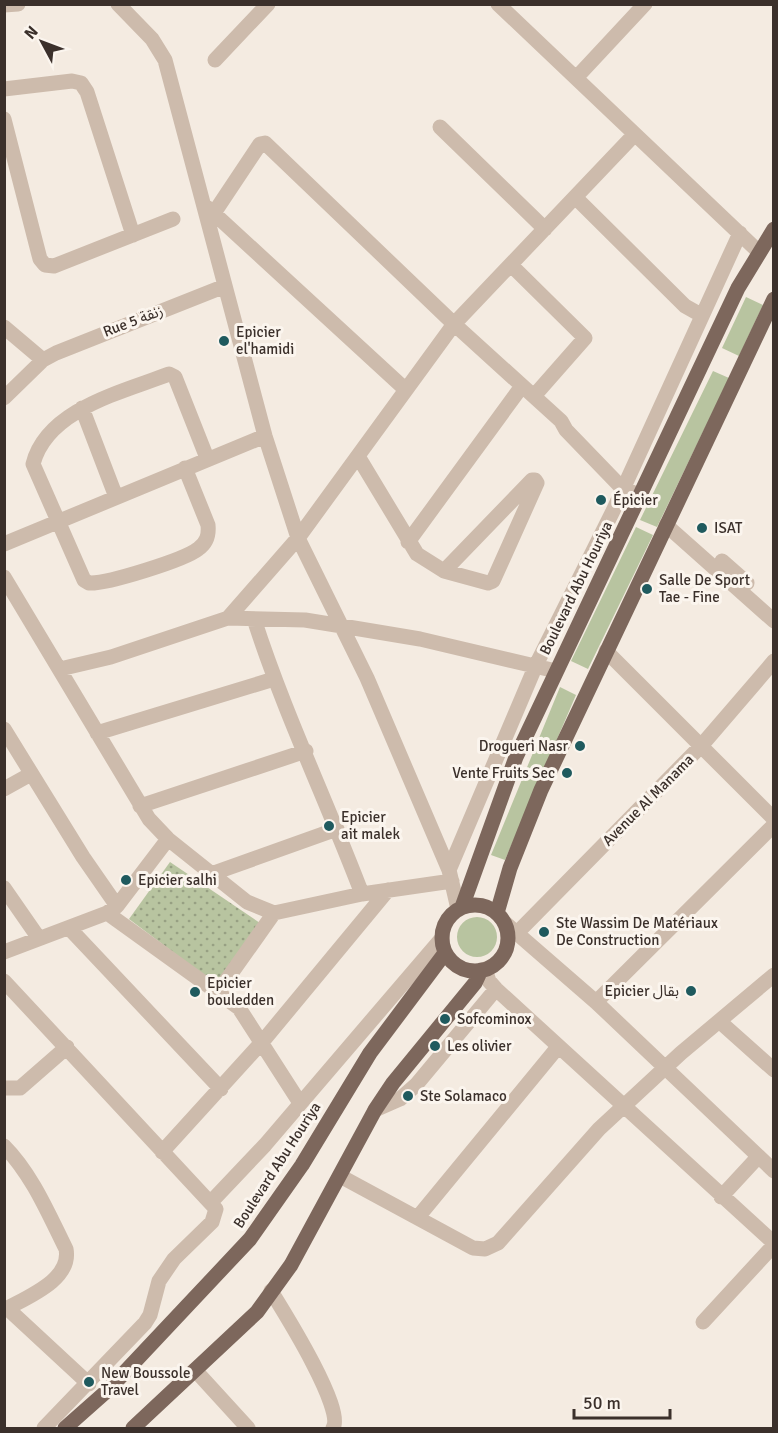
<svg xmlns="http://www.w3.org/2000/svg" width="778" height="1433" font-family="Signika,'Noto Sans Arabic',sans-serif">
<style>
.grass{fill:#b8c4a0}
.park{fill:url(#park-dots)}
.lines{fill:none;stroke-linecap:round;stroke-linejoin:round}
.minor{stroke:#cdbbac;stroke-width:15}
.major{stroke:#7d675c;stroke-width:15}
.poi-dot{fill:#1f5a5e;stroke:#fbf5ee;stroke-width:2}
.labels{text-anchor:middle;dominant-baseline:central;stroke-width:6;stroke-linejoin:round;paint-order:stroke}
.street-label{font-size:15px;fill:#3b302b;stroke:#fbf5ee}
.poi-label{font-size:15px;fill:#3b302b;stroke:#fbf5ee;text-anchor:start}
</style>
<defs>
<pattern id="park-dots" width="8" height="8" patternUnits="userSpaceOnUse" patternTransform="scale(1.5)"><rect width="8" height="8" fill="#b8c4a0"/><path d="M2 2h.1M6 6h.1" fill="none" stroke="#97a083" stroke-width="1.8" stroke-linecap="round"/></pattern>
</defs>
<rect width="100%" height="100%" fill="#f4ebe1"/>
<path class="grass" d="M746 297 763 305 739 356 722 348Z
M713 371 729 378 657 527 640 520Z
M636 527 653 535 588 669 571 661Z
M560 687 576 695 505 860 491 855Z
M457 937a20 20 0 1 1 40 0a20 20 0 1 1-40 0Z"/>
<path class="park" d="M170 862 260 923 218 986 129 919Z"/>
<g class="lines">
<path class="minor" d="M118 4 152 39 165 60 265 436 298 538 367 678 449 870 458 909
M498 4 759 252
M4 5 18 4
M215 60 268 4
M576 78 645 4
M4 89 72 81 81 83 87 92 133 235
M4 119 40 259 45 265 54 266 173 219
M440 127 545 229
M575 197 685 306 701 315
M208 208 406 390
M214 213 260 144 265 143 454 324 561 421 566 430 622 488 641 496
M511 265 585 338 534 396
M4 327 43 360
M4 398 43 360 56 353 225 286
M82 408 116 497
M359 458 417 554 444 571 488 583 493 581 537 483 535 480
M185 468 208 525C209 535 207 543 198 549 184 560 107 584 89 583L84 580 33 464C47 409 123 392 169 374L175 377 207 458
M666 525 774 621
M408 542 522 386
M4 544 265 436
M722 561 747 583
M444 571 532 480H535
M4 577 149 819 168 839 247 902 274 913 362 894 452 881
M228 618 305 620 342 626 420 639 556 671
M254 619C284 712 327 802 362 894
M606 651 774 819
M60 669 111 657 228 618 298 538 454 324 634 135
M4 729 83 857 117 906
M97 733 274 679
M4 789 31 774
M140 806 306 751
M449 870 536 665 613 511 740 233
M211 874 337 829
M4 888 38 937
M107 913 239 1008 300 1103
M505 923 596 1002 774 1171
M70 929 221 1089
M517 933 701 746 774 661
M4 952 107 913 117 906 168 839
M485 969 489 981 496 989 774 1243
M4 981 216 1209 212 1222 174 1259 159 1281 150 1315 145 1323 44 1428
M218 992 274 913
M596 1002 774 825
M719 1021 774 1070
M4 1088H20L67 1047
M375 1110 400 1099 416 1085 496 989
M4 1146C32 1174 49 1215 66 1249 72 1280 27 1297 4 1310
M162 1152 263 1041 388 890
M340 1176 473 1248 485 1249 498 1243 599 1129 681 1053 774 975
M721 1197 758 1157
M211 1202 265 1145 442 938
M418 1217 558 1047
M271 1291C284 1312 345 1409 333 1428
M7 1308 89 1384
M703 1322 774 1245
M195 1370 248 1428"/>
<path class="major" d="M442 938a33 33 0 1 1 66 0a33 33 0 1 1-66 0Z
M462 907 516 757 738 288 774 229
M497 913 510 868 541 790 774 299
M65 1428 108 1390 250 1239 302 1165 370 1053 445 953
M133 1428 257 1312 291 1265 375 1110 393 1083 475 983 481 970"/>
</g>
<g class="poi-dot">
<circle cx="224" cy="341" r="6"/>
<circle cx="601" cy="500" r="6"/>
<circle cx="702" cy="528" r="6"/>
<circle cx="647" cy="589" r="6"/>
<circle cx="580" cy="746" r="6"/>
<circle cx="567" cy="773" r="6"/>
<circle cx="329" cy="826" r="6"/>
<circle cx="126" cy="880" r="6"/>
<circle cx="544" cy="932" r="6"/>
<circle cx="691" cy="991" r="6"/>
<circle cx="195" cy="992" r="6"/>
<circle cx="445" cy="1019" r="6"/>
<circle cx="435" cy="1046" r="6"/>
<circle cx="408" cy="1096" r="6"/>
<circle cx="89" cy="1382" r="6"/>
</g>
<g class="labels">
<g class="street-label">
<text transform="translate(133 321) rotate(-21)">Rue 5 زنقة</text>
<text transform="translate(576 588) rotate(-64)">Boulevard Abu Houriya</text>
<text transform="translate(648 800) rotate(-45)">Avenue Al Manama</text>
<text transform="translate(277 1165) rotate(-57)">Boulevard Abu Houriya</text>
</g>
<g class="poi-label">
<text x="236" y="332">Epicier<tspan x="236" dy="17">el'hamidi</tspan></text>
<text x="613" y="500">Épicier</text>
<text x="714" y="528">ISAT</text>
<text x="659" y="580">Salle De Sport<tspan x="659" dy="17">Tae - Fine</tspan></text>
<text x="568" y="746" text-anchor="end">Drogueri Nasr</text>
<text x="555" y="773" text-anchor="end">Vente Fruits Sec</text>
<text x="341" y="817">Epicier<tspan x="341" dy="17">ait malek</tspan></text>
<text x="138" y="880">Epicier salhi</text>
<text x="556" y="923">Ste Wassim De Matériaux<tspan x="556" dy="17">De Construction</tspan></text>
<text x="207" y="983">Epicier<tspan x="207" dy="17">bouledden</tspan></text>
<text x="679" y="991" text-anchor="end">Epicier بقال</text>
<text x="457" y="1019">Sofcominox</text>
<text x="447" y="1046">Les olivier</text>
<text x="420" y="1096">Ste Solamaco</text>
<text x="101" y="1373">New Boussole<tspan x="101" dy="17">Travel</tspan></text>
</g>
</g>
<rect width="778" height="1433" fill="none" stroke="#3b302b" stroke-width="12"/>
<g transform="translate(42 42) rotate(311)" stroke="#fbf5ee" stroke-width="4.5" paint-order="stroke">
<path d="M0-4.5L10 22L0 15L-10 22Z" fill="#3b302b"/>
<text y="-9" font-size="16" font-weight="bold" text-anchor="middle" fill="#3b302b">N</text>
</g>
<path d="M574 1409v9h96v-9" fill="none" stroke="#3b302b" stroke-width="3"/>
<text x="583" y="1409" font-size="18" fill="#3b302b" stroke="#fbf5ee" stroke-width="4.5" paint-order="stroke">50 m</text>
</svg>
